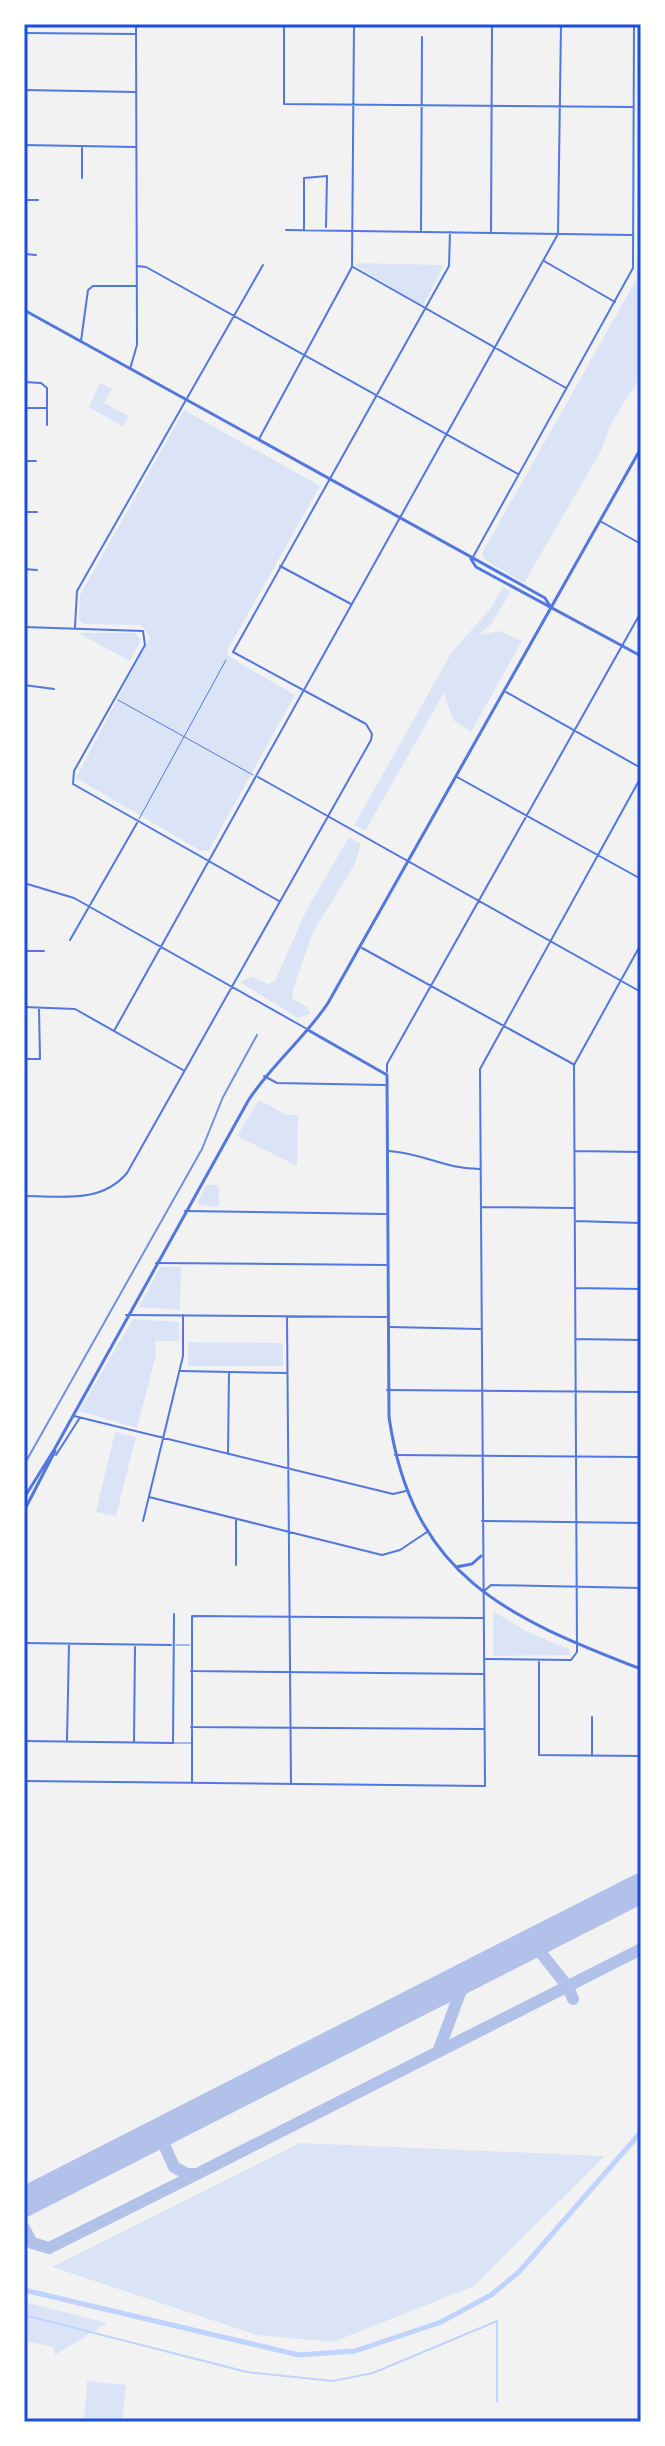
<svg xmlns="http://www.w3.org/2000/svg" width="665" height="2446" font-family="Barlow,sans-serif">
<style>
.green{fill:#dbe4f7}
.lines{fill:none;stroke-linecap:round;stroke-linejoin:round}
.stream{stroke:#bfd3fe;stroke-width:2}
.canal{stroke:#bfd3fe;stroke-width:5}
.taxiway{stroke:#b2c1ea;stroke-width:12}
.runway{stroke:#b2c1ea;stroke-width:30}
.service{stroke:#5277de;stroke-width:1}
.minor{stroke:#5277de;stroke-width:2}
.tertiary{stroke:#5277de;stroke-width:3}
.rail{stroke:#7290e2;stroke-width:2}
.neatline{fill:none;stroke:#1d4ed8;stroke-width:3}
</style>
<rect width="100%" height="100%" fill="#f2f2f2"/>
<path class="green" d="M637 253H641V376L611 423 601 451 524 583 484 559 482 553 636 280Z
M356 263 444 265 423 306 356 266Z
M100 383 112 389 104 403 129 416 123 427 89 407Z
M184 410 320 486 227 651 228 656 295 695 209 850 201 851 76 778 150 637 141 625 84 624 79 620 80 595Z
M503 587 511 592 491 624 479 635 499 631 522 641 471 732 453 720 444 693 365 831 354 825 452 652 490 609Z
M78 633H135L141 640 130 661Z
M349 837 361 844 355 864 313 932 293 989 292 998 307 1007 310 1014 298 1018 240 982 251 977 268 984 275 981 307 909Z
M259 1100 287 1115H298L297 1166 237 1136Z
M206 1185H219V1207L197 1204Z
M160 1267H181L180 1310 139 1307Z
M133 1319 179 1322V1341H155L156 1354 137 1428 79 1411Z
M188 1342 283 1343V1366H188Z
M115 1432 136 1437 116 1516 96 1512Z
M493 1611 526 1631 569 1649 570 1655 493 1656Z
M300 2143 605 2156 474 2286 333 2342 257 2335 52 2267Z
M24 2302 33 2304 107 2323 55 2355 54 2347 24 2341Z
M87 2381 126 2385 122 2422H84Z"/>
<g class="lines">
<path class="stream" d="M24 2315 247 2372 333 2381 373 2373 497 2321V2401"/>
<path class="canal" d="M24 2290 299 2355 355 2351 441 2322 491 2295 519 2272 641 2132"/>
<path class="taxiway" d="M533 1943 568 1987 573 1999
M438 2052 466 1977
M170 2127 163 2142 174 2167 187 2174H197L641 1949
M24 2228 32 2243 49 2248 195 2175"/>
<path class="runway" d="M24 2202 641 1888"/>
<path class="service" d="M118 700 253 775
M139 819 226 660
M176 1645H190
M174 1743H191"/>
<path class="minor" d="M284 24V104L634 107
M24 33 135 34
M24 90 135 92
M24 145 135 147
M82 178V147
M24 200H38
M304 229V178L327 176 326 227
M286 230 632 235
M421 230 422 37
M491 231 492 24
M24 254 36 255
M544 261 615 302
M137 266 146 267 518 474
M353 267 566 388
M81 341 88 290 93 286H136
M130 369 137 345 136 24
M24 382 41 383 47 388V425
M24 408H46
M259 439 352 267 354 24
M24 461H36
M24 512H37
M600 521 641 544
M473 557 633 268 634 24
M280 566 351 604
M24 569 37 570
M24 627 143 631 145 645 74 771 73 784 279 901
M75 627 77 591 263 265
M24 685 54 689
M506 692 641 768
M258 777 641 992
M457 777 641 879
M24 883 74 898 307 1029
M70 940 137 823
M362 948 573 1064
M24 951H44
M24 1007 75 1009 183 1070
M114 1031 558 234 561 24
M24 1059H40L39 1009
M387 1072V1064L641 612
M264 1076 277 1083 385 1085
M389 1151C423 1153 445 1169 480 1169
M575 1151 641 1152
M24 1196C61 1196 101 1204 127 1173L371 740 372 734 366 724 233 652 449 266 450 232
M481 1207 574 1208
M185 1211 386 1214
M575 1221 641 1223
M156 1263 386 1265
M575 1288 641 1289
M126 1315 386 1317
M287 1317 291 1783
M390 1327 480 1329
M575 1339 641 1340
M181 1371 287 1373
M387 1390 641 1392
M74 1416 393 1494 406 1491
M228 1454 229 1372
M56 1455 79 1419
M395 1455 641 1457
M149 1497 382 1555 400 1550 427 1532
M236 1520V1565
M143 1521 183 1356V1315
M482 1521 641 1523
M484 1591 491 1585 641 1588
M24 1643 171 1645
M486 1659 571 1660 577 1652 574 1065 641 944
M539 1662V1755L641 1756
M191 1671 483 1674
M592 1717V1756
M191 1727 483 1729
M67 1740 69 1644
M24 1741 173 1743 174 1614
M134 1741 135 1647
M24 1781 485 1786 480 1069 641 777
M192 1782V1616L483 1618"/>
<path class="tertiary" d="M24 310 511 579 545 598 550 606
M471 559 476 567 641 656
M308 1030 387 1075 389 1417C412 1576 506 1617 641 1669
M24 1498 54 1450 248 1101C271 1065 305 1038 328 1003L641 448
M24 1511 55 1451
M456 1567 472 1564 481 1556"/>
<path class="rail" d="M24 1465 202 1149 223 1097 257 1035"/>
</g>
<rect width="665" height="2446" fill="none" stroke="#ffffff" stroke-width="52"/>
<rect x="26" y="26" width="613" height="2394" class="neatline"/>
</svg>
